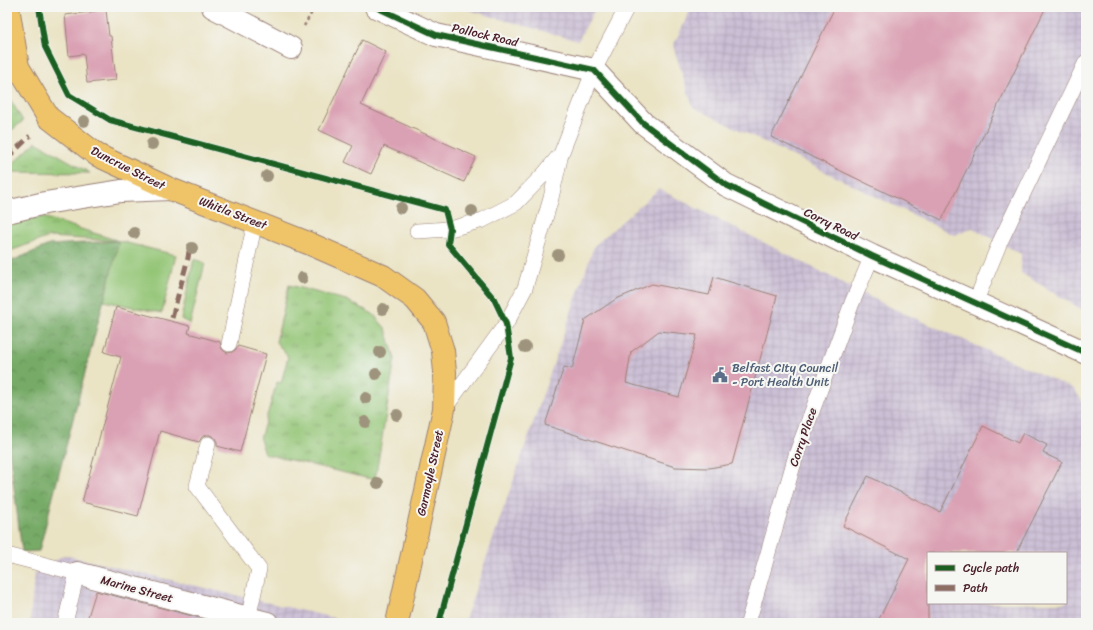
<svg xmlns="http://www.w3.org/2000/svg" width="1093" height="630" font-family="Sriracha,sans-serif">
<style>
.industrial{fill:url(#industrial-grid);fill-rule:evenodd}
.grass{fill:url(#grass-tufts);stroke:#6e7250}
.forest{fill:url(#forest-crowns);stroke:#606448}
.garden{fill:#93c575;stroke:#6e7250}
.building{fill:#daa0b3;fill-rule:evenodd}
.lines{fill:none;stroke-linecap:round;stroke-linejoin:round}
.service-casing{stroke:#9a8178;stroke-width:16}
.minor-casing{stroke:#9a8178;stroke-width:24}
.tertiary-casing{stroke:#9a8178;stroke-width:24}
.primary-casing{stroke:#9a8178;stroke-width:24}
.path{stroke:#9a8178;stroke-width:2.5;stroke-dasharray:3 3;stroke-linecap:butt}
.service{stroke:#fff;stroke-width:15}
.minor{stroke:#fff;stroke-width:22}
.tertiary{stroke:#fff;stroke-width:22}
.primary{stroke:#efc469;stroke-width:22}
.quiet{stroke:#8d6e63;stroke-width:5;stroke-dasharray:10 5;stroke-linecap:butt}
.cycleway-casing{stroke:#f6f6f2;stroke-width:8}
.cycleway{stroke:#1b5e20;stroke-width:6}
.tree{fill:#9e937c}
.labels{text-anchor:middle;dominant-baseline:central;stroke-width:4;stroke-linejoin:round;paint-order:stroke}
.street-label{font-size:12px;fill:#4a1f2b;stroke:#f6f6f2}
.service-label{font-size:12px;fill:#4e5e75;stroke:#f6f6f2;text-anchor:start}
</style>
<defs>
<pattern id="industrial-grid" width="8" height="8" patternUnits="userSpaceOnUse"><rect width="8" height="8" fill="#cbbfd5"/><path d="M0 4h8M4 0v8" fill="none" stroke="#b0a4b7"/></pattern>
<pattern id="grass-tufts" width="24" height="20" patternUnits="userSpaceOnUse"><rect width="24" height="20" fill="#93c575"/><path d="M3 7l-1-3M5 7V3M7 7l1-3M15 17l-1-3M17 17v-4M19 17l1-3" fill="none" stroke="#7a9f60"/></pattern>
<pattern id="forest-crowns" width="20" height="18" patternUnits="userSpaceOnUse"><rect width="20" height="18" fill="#76aa66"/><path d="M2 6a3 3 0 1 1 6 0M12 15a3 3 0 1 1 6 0" fill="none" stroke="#638a54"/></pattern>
</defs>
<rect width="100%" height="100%" fill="#f6f6f2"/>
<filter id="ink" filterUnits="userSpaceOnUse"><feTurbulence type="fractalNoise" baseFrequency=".025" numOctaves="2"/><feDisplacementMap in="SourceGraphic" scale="8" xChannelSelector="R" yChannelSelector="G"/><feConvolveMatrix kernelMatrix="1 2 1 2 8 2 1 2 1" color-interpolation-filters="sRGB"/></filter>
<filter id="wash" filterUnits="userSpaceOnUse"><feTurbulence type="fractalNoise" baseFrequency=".012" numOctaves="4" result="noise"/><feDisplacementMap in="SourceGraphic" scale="16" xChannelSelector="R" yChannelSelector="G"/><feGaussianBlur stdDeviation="0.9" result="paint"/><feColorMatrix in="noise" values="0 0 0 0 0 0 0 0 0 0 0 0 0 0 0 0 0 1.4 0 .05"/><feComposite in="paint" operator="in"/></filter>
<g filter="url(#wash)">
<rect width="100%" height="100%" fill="#eae3c4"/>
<path class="industrial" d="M458 7H596L578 41Z
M692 7H1086V312L1021 273V254L997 241 972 228 954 235 693 107 673 46Z
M659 189 890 307 1074 389 1086 406V623H464L594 246ZM928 553H1066V603H928Z
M64 555 351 622 355 623H30L34 574Z"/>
<path class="grass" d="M7 94 23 121 7 134Z
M36 142 90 173 7 172V169Z
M43 217 119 241 49 237 7 252V224L18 220Z
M289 285 346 300 373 314 386 329 395 359 375 480 265 454 260 439 277 382 281 383 288 357 276 342Z"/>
<path class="forest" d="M119 241 39 551 22 552 7 433V263L49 245Z"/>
<path class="garden" d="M119 241 176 255 162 313 104 301Z
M194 259 205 263 190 324 181 319Z"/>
<g id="blocks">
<path class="building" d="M835 7H1046L942 220 771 137Z
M106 10 109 36H111L116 80 87 83 84 54 69 56 65 15Z
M362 40 386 52 361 105 476 157 464 182 384 146 371 174 345 162 353 146 319 130Z
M714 277 777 296 732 464 709 468 675 467 545 425 564 367 572 369 585 320 616 299 652 284 709 295ZM659 331 697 335 679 397 626 383 631 352Z
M116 307 190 326 188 333 220 342 221 347 223 350 227 353 232 352 235 350 238 346 266 354 240 452 217 446V442L215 438 210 435H205L202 437 199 442 160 431 138 516 82 502 121 357 104 352Z
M983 426 1018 443 1023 433 1047 445 1043 453 1062 462 1016 553H928V623H877L909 559 843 526 868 476 940 512Z
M96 591 204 619 203 623H86Z"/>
</g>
</g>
<g filter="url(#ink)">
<use href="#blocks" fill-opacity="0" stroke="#9a8178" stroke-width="1"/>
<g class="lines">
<g class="service-casing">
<path id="service" d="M417 231 450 229 483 220 516 203 545 173 558 157
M975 303 1000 242 1086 62
M229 344 255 222
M444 409 506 324 525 288 551 198 561 154 594 70 627 7
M208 444 197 486 259 569 248 619
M7 555 77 573 65 623
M748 623 796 455 852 303 872 256"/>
</g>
<g class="minor-casing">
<path id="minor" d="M213 7 291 48
M376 7 436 35 594 70 643 123 726 185 872 256 1086 353
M77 573 267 623"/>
</g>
<g class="tertiary-casing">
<path id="tertiary" d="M7 212 45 203 121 191 170 189"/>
</g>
<g class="primary-casing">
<path id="primary" d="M8 7 18 67 48 117 97 155 170 189 308 243 383 276 415 299 434 322 443 351 445 372 444 409 397 623"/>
</g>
<path class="path" d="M304 26 315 7"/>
<use href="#service" class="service"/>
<use href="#minor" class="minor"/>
<use href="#tertiary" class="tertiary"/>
<use href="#primary" class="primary"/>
<path class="quiet" d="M7 158 30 136
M172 318 188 258 189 251"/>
<g class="cycleway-casing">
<path id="cycleway" d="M39 7 45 47 69 95 110 120 445 210 450 229 448 244 494 299 506 324 511 358 439 623
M376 7 436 35 594 70 643 123 726 185 872 256 1086 353"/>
</g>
<use href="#cycleway" class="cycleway"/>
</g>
<g class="tree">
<circle cx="84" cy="121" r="6"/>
<circle cx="152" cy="144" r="6"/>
<circle cx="267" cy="176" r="6"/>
<circle cx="401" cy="208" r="6"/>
<circle cx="472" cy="211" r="6"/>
<circle cx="134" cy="233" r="6"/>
<circle cx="192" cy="248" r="6"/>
<circle cx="558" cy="255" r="6"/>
<circle cx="302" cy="278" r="6"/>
<circle cx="383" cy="309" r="6"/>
<circle cx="525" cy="347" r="6"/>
<circle cx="380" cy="352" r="6"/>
<circle cx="376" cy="374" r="6"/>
<circle cx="366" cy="398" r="6"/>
<circle cx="397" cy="415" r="6"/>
<circle cx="365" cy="422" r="6"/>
<circle cx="378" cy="483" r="6"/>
</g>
</g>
<defs>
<g id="civic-bare" transform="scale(1.2)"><path d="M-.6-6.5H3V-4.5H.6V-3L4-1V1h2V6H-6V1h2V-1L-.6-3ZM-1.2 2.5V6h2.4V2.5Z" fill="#5c6f8a" stroke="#f6f6f2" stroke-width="2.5" paint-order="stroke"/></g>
</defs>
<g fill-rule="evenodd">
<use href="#civic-bare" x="720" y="375"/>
</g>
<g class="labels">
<g class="street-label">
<text transform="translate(485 35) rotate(13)">Pollock Road</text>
<text transform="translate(128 168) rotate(27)">Duncrue Street</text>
<text transform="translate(233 213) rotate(21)">Whitla Street</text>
<text transform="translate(831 224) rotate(26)">Corry Road</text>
<text transform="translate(803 437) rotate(-71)">Corry Place</text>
<text transform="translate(430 473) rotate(-78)">Garmoyle Street</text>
<text transform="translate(137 589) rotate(15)">Marine Street</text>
</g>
<g class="service-label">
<text x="732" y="368">Belfast City Council<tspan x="732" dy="14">- Port Health Unit</tspan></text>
</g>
</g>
<rect width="1093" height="630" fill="none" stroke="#f6f6f2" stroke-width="24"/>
<rect x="927" y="552" width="140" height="52" fill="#f6f6f2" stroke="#b1a0a2"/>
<rect x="935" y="565" width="20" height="6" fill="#1b5e20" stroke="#b1a0a2"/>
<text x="963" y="572" font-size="12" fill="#4a1f2b">Cycle path</text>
<rect x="935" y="585" width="20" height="6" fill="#8d6e63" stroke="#b1a0a2"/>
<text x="963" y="592" font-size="12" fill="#4a1f2b">Path</text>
</svg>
